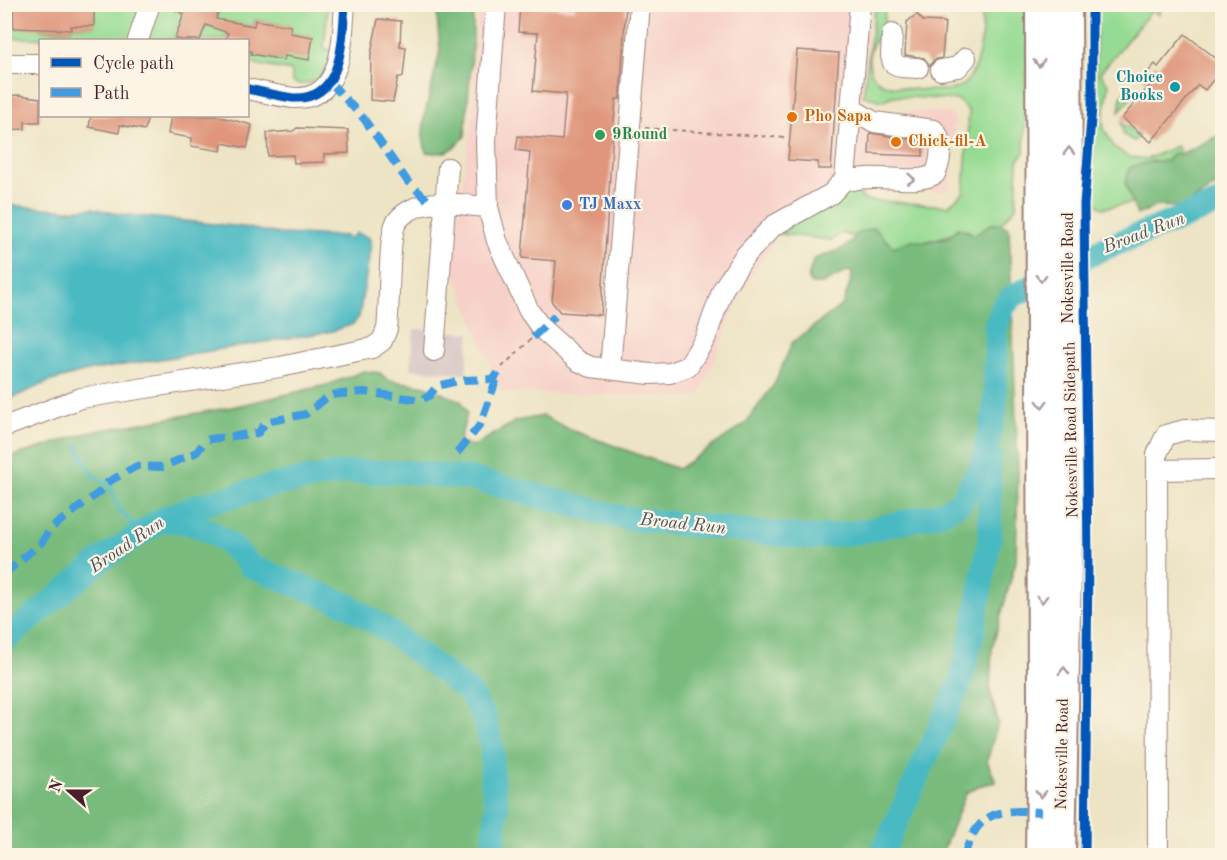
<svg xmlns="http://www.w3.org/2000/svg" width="1227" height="860" font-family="'Old Standard TT',serif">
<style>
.built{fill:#f7d1c9}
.industrial{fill:#d2bfc1}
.green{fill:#96db93;stroke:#707d5f;stroke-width:1.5}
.forest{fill:#78bb7d;stroke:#616d54;stroke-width:1.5}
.water{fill:#4ab9c2;stroke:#4a6c76;stroke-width:1.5}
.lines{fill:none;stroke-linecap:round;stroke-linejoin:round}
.stream{stroke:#4ab9c2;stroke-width:4}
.river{stroke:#4ab9c2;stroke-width:24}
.building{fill:#df967b}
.minor-casing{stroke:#9c8278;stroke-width:22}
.highway-casing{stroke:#9c8278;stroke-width:32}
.path{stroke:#9c8278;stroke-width:2;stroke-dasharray:4.5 4.5;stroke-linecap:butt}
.minor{stroke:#fff;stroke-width:20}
.highway{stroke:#fff;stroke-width:28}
.quiet{stroke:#409be1;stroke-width:8;stroke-dasharray:15 8;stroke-linecap:butt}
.cycleway-casing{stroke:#fcf5e5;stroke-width:13}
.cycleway{stroke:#0057b8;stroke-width:9}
.oneway{stroke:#ae9aa0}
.culture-dot{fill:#0f9aa8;stroke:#fcf5e5;stroke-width:2}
.food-dot{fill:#e8710a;stroke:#fcf5e5;stroke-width:2}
.leisure-dot{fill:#2e9e5b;stroke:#fcf5e5;stroke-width:2}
.shop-dot{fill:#3f7fe0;stroke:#fcf5e5;stroke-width:2}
.labels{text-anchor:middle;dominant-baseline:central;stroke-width:4.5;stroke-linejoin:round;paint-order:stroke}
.culture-label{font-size:16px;font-weight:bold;fill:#0d838f;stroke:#fcf5e5;text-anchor:end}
.food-label{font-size:16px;font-weight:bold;fill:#c56008;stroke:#fcf5e5;text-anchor:start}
.leisure-label{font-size:16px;font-weight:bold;fill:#27864d;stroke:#fcf5e5;text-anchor:start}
.shop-label{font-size:16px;font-weight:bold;fill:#366cbe;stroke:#fcf5e5;text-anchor:start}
.street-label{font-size:16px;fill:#4a1f2b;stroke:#fcf5e5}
.water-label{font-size:18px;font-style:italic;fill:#4a5560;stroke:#fcf5e5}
</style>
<rect width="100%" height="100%" fill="#fcf5e5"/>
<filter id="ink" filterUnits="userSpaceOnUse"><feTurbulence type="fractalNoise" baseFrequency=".0167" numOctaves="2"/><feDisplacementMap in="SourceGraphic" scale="12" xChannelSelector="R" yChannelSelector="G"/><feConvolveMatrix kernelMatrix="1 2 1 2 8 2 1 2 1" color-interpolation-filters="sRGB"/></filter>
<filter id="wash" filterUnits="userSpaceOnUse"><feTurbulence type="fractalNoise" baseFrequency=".008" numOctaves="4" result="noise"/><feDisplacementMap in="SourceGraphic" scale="24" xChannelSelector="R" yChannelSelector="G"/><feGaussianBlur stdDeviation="1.35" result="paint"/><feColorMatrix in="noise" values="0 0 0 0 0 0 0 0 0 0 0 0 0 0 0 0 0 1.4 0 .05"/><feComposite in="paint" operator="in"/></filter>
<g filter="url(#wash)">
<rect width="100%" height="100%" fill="#ede4c5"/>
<path class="built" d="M478 5H869L861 109 949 113 955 119 950 186 944 192 850 186 783 226 742 292 699 397 501 392 450 264 471 126Z"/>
<path class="industrial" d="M414 329 470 333 466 374 410 369Z"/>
<path class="green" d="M4 5H13V28L39 27 40 30H71V26H94V5H183L184 14 175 38 181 40 5 38Z
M221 5H328L324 48 334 52 323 76C313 82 302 88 292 81V71L248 63V50L251 51V54L284 60 285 56 313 37 290 33V26L255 20 253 26 230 22 226 40H200L206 25 213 27Z
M980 5H1029L1024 152 1018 161 1016 207 1000 224H991L975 235 967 230 924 242 912 240 893 247 874 228 852 236 842 233 832 240 780 234C798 216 819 211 840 199 846 195 848 189 856 187L864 200 948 206 964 192 969 111 958 100 892 96 883 101 863 96 874 13 878 8 885 11C884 17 885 24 882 29 875 41 866 52 870 67 871 73 875 79 880 82 891 89 945 93 957 88 980 80 986 25 980 5Z
M1097 5H1161L1159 15 1152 10 1100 73 1109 85 1103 120 1104 129 1114 147 1129 157 1147 159 1177 146 1181 154 1167 161H1152L1125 183 1133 203 1103 208 1094 203 1090 195 1095 111Z
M1127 88 1136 92 1119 112 1121 98Z
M1121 122 1139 136 1134 141 1124 135Z"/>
<path class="forest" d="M436 5H473V41L465 136C452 152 445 155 426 152L423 137 424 118 440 51Z
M1222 134V182L1183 207 1156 206 1137 215 1125 183 1130 167 1153 161H1167L1173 153 1181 154Z
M991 224H1000L1009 228 1018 474 1016 561 992 648 990 691 998 723 987 761 996 782 978 786 966 793 941 855H5V459L90 432 227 408 327 385 364 371 380 373 388 380 425 386 461 401 467 413 459 443 474 446 516 421 543 416 571 430 678 469 745 424 775 383 792 343 843 304C846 294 852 282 852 272L847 271 822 284H812L808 279 813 260C823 254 837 253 846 246 859 235 852 233 874 228L893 247 913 240 924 242 949 237 958 228 975 235Z"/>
<path class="water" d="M5 205 70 210 93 208 118 214 243 227 279 234 346 236 349 239 356 233 370 238 371 247 359 317 353 324 333 331 87 371 48 382 5 401Z"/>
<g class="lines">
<path class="stream" d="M78 446C86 464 90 478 110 485L119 509 140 533"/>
<path class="river" d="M163 520C200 520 227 537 250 566L348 605 393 634 468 691 484 717 492 747V779L497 806 493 856
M4 641 105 557 161 520 196 506 274 485 349 472H405L473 479 624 518 812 538 865 531 941 513 961 502 983 462 995 411 996 324 1004 306 1013 296 1100 250 1222 202
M881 856 960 683 973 631 990 536 989 453"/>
</g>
<g id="blocks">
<path class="building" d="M13 4H94V26H71V30L13 28Z
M163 4H221L216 19 254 26 255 20 291 26 290 33 313 37 309 60 285 56 284 60 251 54V51L248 50V40H226L228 33 206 25 200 40H181L175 38 184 14Z
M575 4H626L620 99H616L612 144 601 315 560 312 552 302 556 261 522 258 530 152 516 150 518 136 562 140 566 94 533 91 538 33 518 32 520 5 575 10Z
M917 14 923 21 945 22 942 58 934 60 930 66 924 58 905 55 907 22Z
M378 19 401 21 400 46 406 47 403 77H398L393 102 370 100 371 54Z
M1185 34 1222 63V69L1205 90 1198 85 1151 142 1122 118 1151 84 1143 78 1155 64 1158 67Z
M797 50 839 53 831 169H818V162L788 160Z
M19 95 40 98V122H25V129L4 130V96Z
M91 116H148L145 130 120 125 119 133 89 127Z
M171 116H217L252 125 247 148 222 143 221 151 191 146 192 138 168 134Z
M297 128 348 130 349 153 324 154V162L294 163 293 155 268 156 267 133 293 131Z
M870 133 923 141V156L869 154Z"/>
</g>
</g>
<g filter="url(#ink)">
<use href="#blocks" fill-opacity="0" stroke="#9c8278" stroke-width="1.5"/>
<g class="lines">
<g class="minor-casing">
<path id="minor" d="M496 4 486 141 488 207 497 241 529 311 542 329 578 361 591 367 650 374 670 373 688 366 705 339 723 289 744 257 773 226 831 194 845 179 860 4
M892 34 891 56 893 63 901 67 918 68
M138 40 150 4
M4 64H40
M941 70 958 67 966 58
M248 89C262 92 278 96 293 98 344 101 342 39 345 4
M853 180C879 173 915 186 935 174 941 162 944 140 934 130L874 122 859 113
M434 351 448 168
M610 369 640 4
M4 427 81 398 280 367 372 348 382 341 387 329C390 306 388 237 396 223 401 214 414 207 423 205 443 200 468 206 488 207
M1157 470 1222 469
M1158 856 1157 454 1166 435 1185 430 1222 431"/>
</g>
<g class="highway-casing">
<path id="highway" d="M1040 856 1042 704 1040 4
M1061 856 1069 465 1067 4"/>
</g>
<path class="path" d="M792 4 793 5
M645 128 786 138
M502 367 531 339"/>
<use href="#minor" class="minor"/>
<use href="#highway" class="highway"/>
<path class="quiet" d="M330 82 364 119 408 182 432 204
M533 337 555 316
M457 453 480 425 497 378
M4 574 42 542 50 529 101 491 108 482 137 466 162 467 174 462 197 452 205 441 210 439 258 433 266 422 306 414 330 395 364 392 421 400 429 396 437 386 462 380 494 379 502 367
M964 856C978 810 999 809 1041 812"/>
<g class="cycleway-casing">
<path id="cycleway" d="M248 89C262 92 278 96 293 98 344 101 342 39 345 4
M1085 856 1088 561 1084 204 1092 107V4"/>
</g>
<use href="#cycleway" class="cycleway"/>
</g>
<defs><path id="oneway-chevron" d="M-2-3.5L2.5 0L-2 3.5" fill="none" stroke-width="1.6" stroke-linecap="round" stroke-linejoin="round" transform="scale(1.5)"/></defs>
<g class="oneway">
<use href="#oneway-chevron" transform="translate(1039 63) rotate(91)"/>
<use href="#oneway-chevron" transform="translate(1069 151) rotate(-90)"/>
<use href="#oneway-chevron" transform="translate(911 179) rotate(4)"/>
<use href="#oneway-chevron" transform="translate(1041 278) rotate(90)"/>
<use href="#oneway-chevron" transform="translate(1042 404) rotate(90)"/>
<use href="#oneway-chevron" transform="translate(1042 599) rotate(90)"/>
<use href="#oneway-chevron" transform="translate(1064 671) rotate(-89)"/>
<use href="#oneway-chevron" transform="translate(1041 794) rotate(91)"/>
</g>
</g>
<circle class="culture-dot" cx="1175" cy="87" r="6"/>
<g class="food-dot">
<circle cx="792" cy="117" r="6"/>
<circle cx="896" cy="142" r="6"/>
</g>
<circle class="leisure-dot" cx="600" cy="135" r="6"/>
<circle class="shop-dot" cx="567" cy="205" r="6"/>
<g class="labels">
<g class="culture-label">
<text x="1163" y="78">Choice<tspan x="1163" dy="18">Books</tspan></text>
</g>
<g class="food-label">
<text x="804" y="117">Pho Sapa</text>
<text x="908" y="142">Chick-fil-A</text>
</g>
<g class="leisure-label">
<text x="612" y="135">9Round</text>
</g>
<g class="shop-label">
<text x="579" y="205">TJ Maxx</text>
</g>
<g class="street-label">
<text transform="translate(1069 268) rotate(-90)">Nokesville Road</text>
<text transform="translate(1072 430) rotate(-91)">Nokesville Road Sidepath</text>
<text transform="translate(1063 754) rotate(-89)">Nokesville Road</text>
</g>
<g class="water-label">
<text transform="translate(1144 233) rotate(-21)">Broad Run</text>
<text transform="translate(683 524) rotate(6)">Broad Run</text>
<text transform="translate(127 545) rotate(-34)">Broad Run</text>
</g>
</g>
<rect width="1227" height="860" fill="none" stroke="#fcf5e5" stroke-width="24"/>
<rect x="39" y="39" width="210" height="78" fill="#fcf5e5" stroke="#b59f9b" stroke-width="1.5"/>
<rect x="51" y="58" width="30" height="9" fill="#0057b8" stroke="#b59f9b" stroke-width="1.5"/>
<text x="93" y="69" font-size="18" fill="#4a1f2b">Cycle path</text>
<rect x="51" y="88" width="30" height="9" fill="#409be1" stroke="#b59f9b" stroke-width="1.5"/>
<text x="93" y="99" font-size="18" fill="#4a1f2b">Path</text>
<g transform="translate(69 791) rotate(291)" stroke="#fcf5e5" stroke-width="4.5" paint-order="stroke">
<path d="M0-4.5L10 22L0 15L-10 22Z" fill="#4a1f2b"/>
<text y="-9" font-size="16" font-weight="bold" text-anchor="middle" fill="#4a1f2b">N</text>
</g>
</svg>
